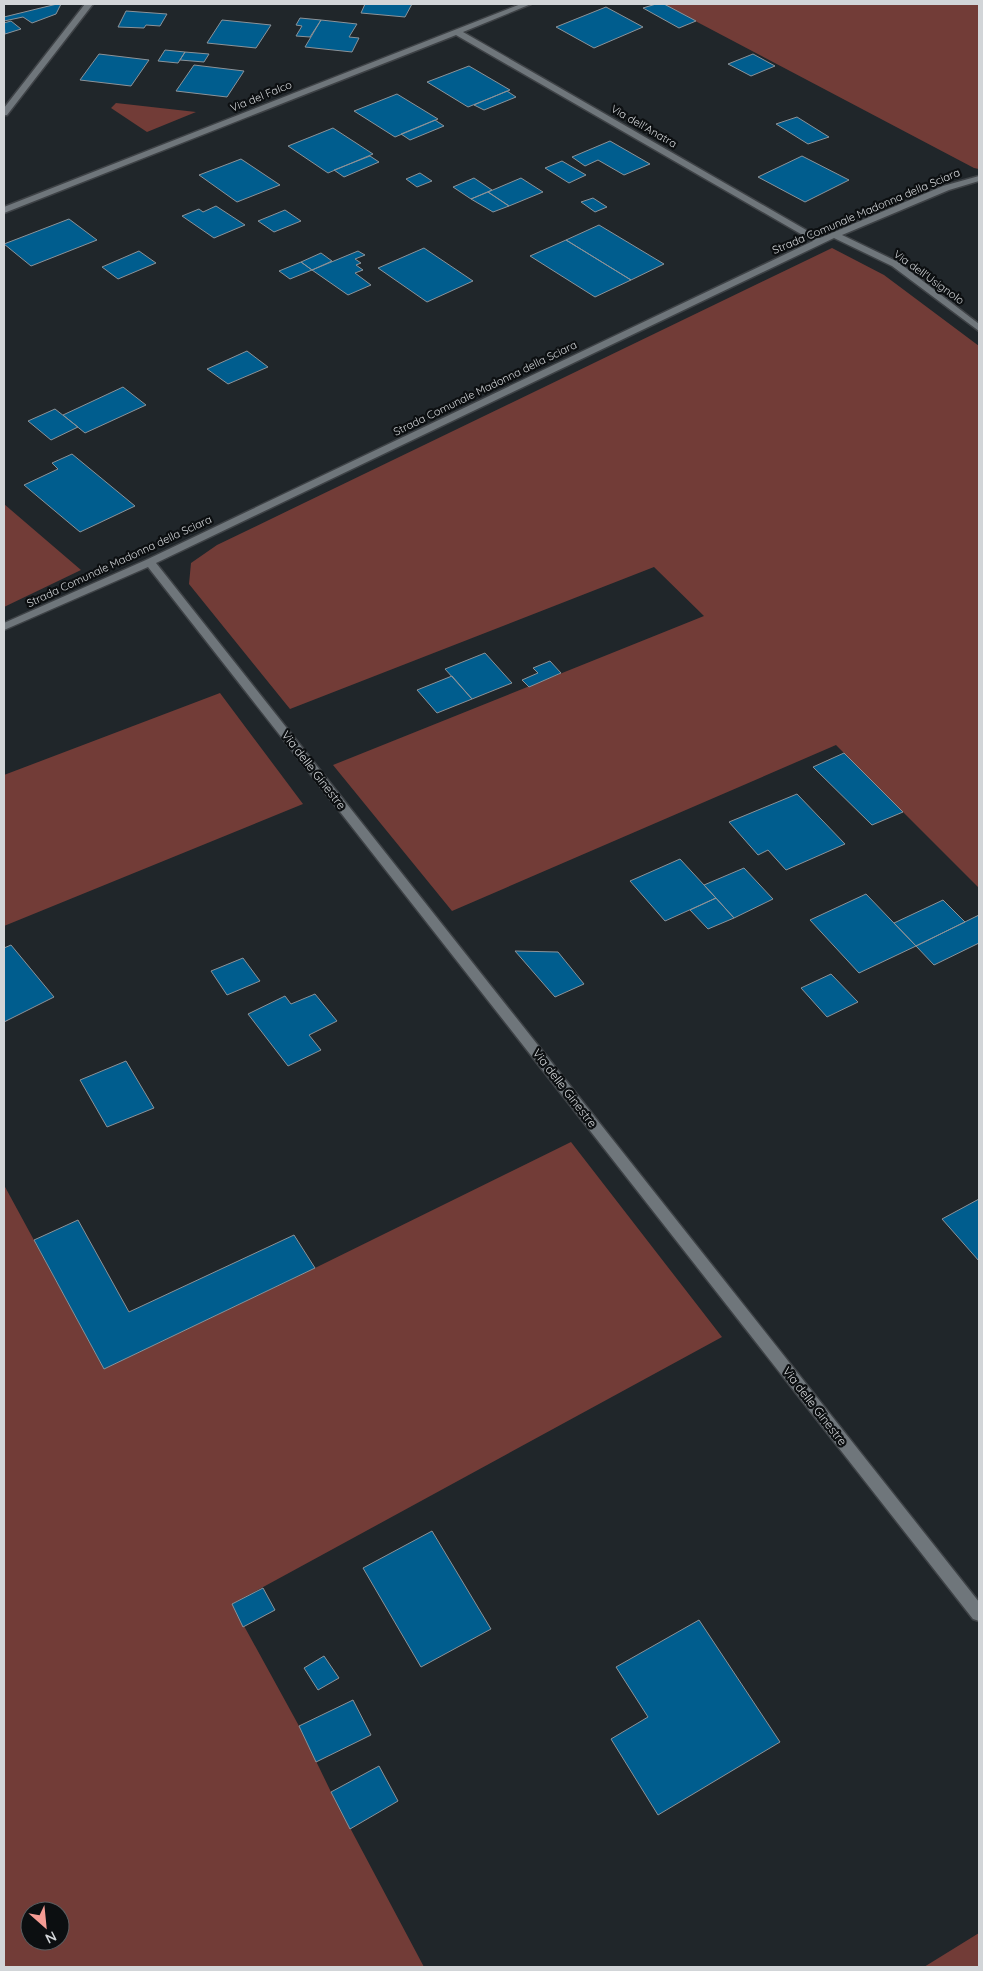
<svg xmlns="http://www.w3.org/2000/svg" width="983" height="1971" font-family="Quicksand,sans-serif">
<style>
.green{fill:#723c37;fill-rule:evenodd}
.building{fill:#005d8e;stroke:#8c9399}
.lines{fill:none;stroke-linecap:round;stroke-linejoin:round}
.minor-casing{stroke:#3e4246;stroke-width:3}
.minor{fill:#6f767b;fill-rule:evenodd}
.labels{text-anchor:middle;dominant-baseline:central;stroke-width:4.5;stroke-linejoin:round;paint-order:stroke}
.far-street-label{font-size:11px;fill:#d2d5d8;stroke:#0c0f11}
.street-label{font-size:12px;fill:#d2d5d8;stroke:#0c0f11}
</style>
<rect width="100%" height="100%" fill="#20262a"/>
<path class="green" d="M663 4H979V169L974 168Z
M116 103 196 112 147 132 111 108Z
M832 248 884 275 979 346V888L836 745 452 911 333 765 704 616 654 567 290 709 189 584 191 563 217 545Z
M4 504 81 570 4 607Z
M220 693 303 804 4 926V775Z
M571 1142 722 1337 232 1604 299 1726 331 1792 424 1967H4V1185L104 1369 315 1268ZM30 1911H60V1941H30Z
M979 1933V1967H924Z"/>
<path class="building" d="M57 4H61L56 14 32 23 23 17 4 21V17Z
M365 4H412L405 17 361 13Z
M656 4H664L696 21 679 28 643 8Z
M606 7 643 27 594 48 556 27Z
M126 11 167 14 160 26 146 25 144 28 118 27Z
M300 18 321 20 310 37 296 36 302 26 296 25Z
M222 20 271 25 256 48 207 43Z
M321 20 357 24 349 37 359 38 352 52 305 47Z
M11 21 21 29 5 34 4 23Z
M165 50 185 52 178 63 158 61Z
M185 52 209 54 204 62 180 60Z
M99 54 149 60 131 86 80 80Z
M753 54 775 66 751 76 728 64Z
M194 65 244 71 227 97 176 91Z
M469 66 510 90 468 107 427 82Z
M507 91 516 97 484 110 474 105Z
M397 94 438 119 395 137 354 111Z
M797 117 829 137 808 144 776 124Z
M435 120 444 126 410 140 401 134Z
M333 128 373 154 328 173 288 146Z
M610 141 650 164 624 175 598 160 585 166 572 157Z
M370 156 379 162 344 177 334 170Z
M802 156 849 180 805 202 758 177Z
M241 159 280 185 237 202 199 175Z
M562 161 586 175 569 183 545 168Z
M420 173 432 181 417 187 406 179Z
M474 178 492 190 471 199 453 187Z
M521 178 543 192 509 206 488 192Z
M488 192 509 206 493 212 471 199Z
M593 198 607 207 595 212 581 202Z
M216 206 245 225 214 238 182 216 199 209 203 212Z
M285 210 301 221 274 232 258 221Z
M69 219 97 240 31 266 4 244Z
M599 225 664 264 631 280 566 240Z
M566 240 631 280 595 297 530 256Z
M424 248 473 281 427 302 378 268Z
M139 251 156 263 118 279 102 267Z
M358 251 365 255 355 259 361 263 356 265 363 270 355 273 371 285 348 295 312 270Z
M321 253 332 261 312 270 301 262Z
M301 262 312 270 290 279 279 271Z
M247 351 268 367 228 384 207 369Z
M123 387 146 405 85 433 63 415Z
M55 409 78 427 51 440 28 421Z
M72 454 135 506 80 532 24 485 58 469 52 463Z
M485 653 512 683 472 699 445 669Z
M550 661 561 673 529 687 522 680 538 673 533 668Z
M452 676 472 699 437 713 417 690Z
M844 753 903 812 872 825 813 767Z
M797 794 845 844 786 870 768 850 758 855 729 822Z
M680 859 716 898 665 921 630 881Z
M744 868 773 899 734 918 704 885Z
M866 894 916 946 859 973 810 920Z
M716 898 734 918 708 929 690 910Z
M943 900 965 922 916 946 894 923Z
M979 915V943L934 965 916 946Z
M11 945 54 997 4 1022V948Z
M515 951 558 952 584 984 555 997Z
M243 958 260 981 227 995 211 971Z
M831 974 858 1002 827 1017 801 988Z
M315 994 337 1021 309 1035 321 1050 288 1066 248 1014 285 996 291 1004Z
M126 1061 154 1108 107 1127 80 1080Z
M979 1199V1261L942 1219Z
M78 1220 129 1312 294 1235 315 1268 104 1369 34 1240Z
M432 1531 491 1629 421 1667 363 1568Z
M263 1588 275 1610 243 1627 232 1604Z
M699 1620 780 1742 658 1815 611 1739 648 1717 616 1667Z
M324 1656 339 1678 318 1690 304 1668Z
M353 1700 371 1735 316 1762 299 1726Z
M379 1766 398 1801 350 1829 331 1792Z"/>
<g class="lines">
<g class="minor-casing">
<path id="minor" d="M85 4H93L7 115H4V108Z
M521 4H531L463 32 820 238 943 186 979 176V181L949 190 842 235 898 262 979 324V331L892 266 834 238 156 563 979 1602V1621L973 1619 148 567 4 630V623L146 560 813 241 456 35 4 213V207Z"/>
</g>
<use href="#minor" class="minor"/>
</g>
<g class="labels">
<g class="far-street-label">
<text transform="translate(261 96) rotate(-22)">Via del Falco</text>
<text transform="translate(644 126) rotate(30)">Via dell'Anatra</text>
<text transform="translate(866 211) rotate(-23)">Strada Comunale Madonna della Sciara</text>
<text transform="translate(929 277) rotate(36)">Via dell'Usignolo</text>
<text transform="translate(485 388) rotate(-26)">Strada Comunale Madonna della Sciara</text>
<text transform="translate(119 561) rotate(-25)">Strada Comunale Madonna della Sciara</text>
</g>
<g class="street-label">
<text transform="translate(314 770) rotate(52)">Via delle Ginestre</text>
<text transform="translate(565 1088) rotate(52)">Via delle Ginestre</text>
<text transform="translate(815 1406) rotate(52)">Via delle Ginestre</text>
</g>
</g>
<rect width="983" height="1971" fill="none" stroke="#d2d5d8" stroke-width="10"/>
<g transform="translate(45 1926) rotate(153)"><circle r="24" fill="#0c0f11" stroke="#5b5e61"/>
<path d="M0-4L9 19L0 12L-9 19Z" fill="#f59c94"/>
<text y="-8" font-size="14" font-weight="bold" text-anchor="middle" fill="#d2d5d8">N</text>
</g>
</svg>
